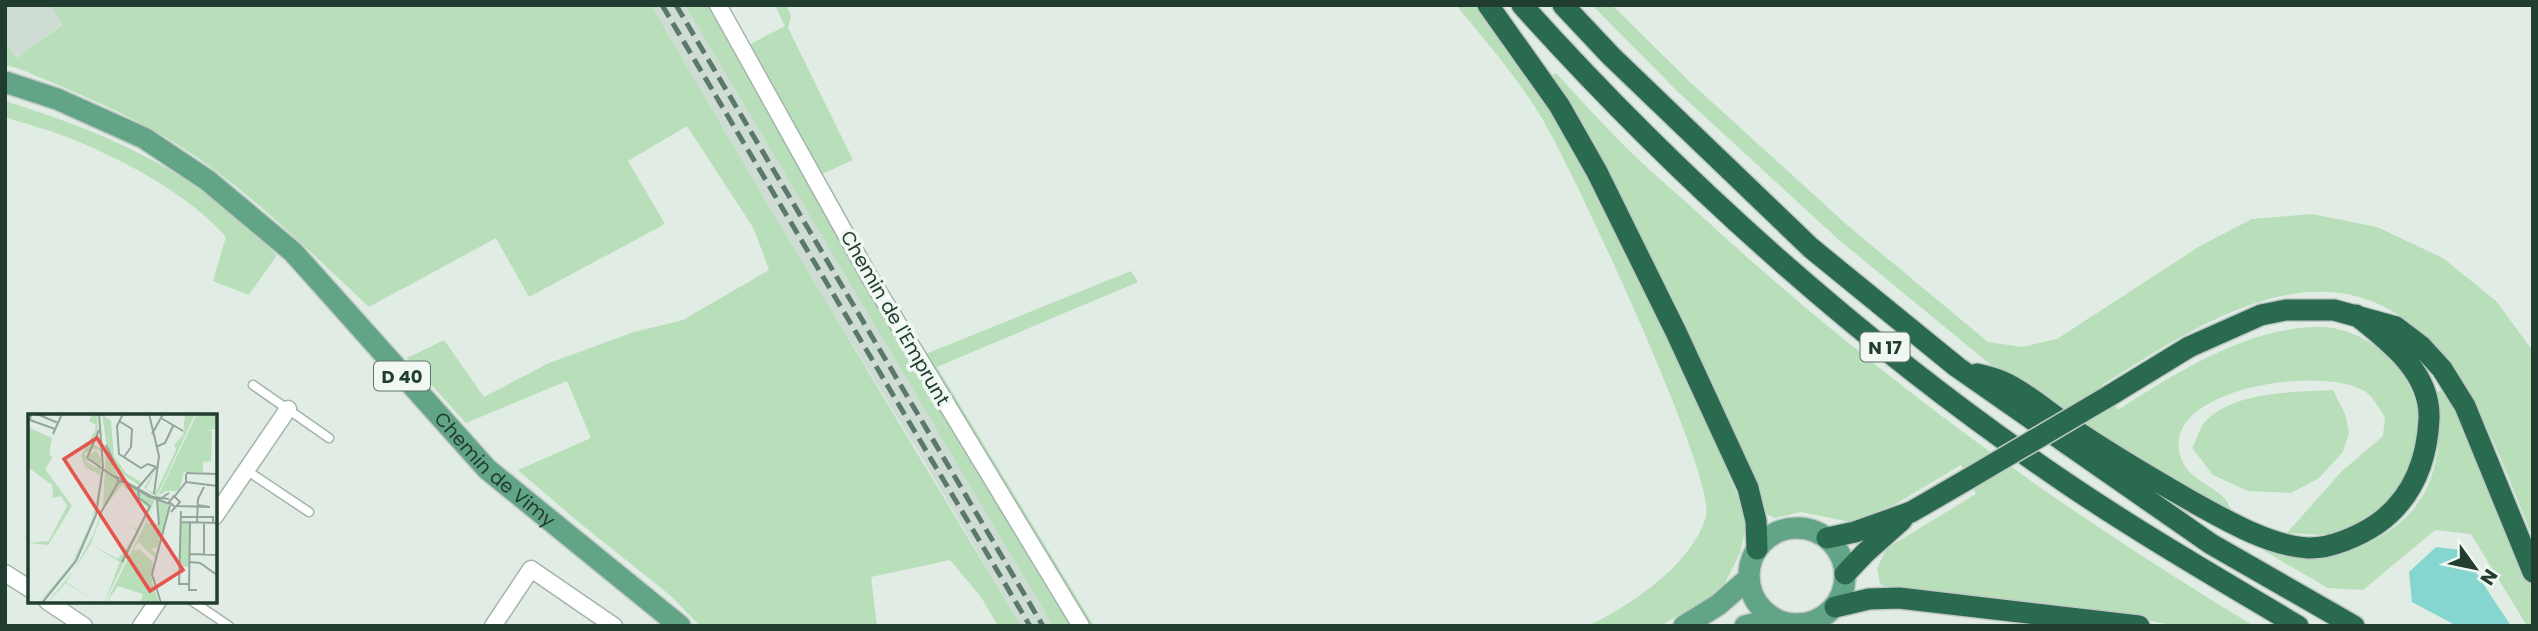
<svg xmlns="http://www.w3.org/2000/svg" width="2538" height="631" font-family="Poppins,sans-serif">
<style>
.built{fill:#cedcd3}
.green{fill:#b8dfba}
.water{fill:#85d5d1}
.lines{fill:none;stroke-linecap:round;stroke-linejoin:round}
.lane-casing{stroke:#a3b4aa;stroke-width:11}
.street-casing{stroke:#a3b4aa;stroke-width:19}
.primary-casing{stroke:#c1c9c5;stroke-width:24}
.highway-casing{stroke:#c1c9c5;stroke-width:24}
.lane{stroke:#fff;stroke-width:8}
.street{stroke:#fff;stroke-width:16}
.primary{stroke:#62a486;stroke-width:21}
.highway{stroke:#2a6b50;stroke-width:21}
.rail{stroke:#5a796a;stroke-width:5;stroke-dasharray:14 7;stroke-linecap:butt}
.highway-bridge-casing{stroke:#c1c9c5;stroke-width:24;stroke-linecap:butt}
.highway-bridge{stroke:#2a6b50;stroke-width:21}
.labels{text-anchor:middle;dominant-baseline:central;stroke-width:7;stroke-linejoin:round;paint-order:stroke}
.shield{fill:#f1f8f3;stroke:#5f756a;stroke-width:2}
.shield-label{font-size:18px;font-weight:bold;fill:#203d2f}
.street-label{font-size:19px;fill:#203d2f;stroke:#f1f8f3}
.inset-road{fill:none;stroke:#93a69c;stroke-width:2}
.view{fill:#e4554e;fill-opacity:0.15;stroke:#e4554e;stroke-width:3.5}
.inset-edge{fill:none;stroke:#203d2f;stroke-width:3.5}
</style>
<rect width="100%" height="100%" fill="#e0ece4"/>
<path class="built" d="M5 5H50L63 23 17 58 5 43Z
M651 5H685L1053 626H1021L922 458 803 264Z"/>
<path class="green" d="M50 5H651L780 225 1021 626H998L981 597 950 560 871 577 877 626H700L671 596 576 520 518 470 591 438 567 381 466 423 407 358 444 340 484 397 549 363 634 332 683 320 769 270 754 229 687 126 628 161 665 224 529 297 496 238 369 307C309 251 251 192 183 148 132 115 75 92 20 69L5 65V43L17 58 63 24Z
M685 5H711L912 363 1075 626H1053Z
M775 5H786L791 16 788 28 853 160 820 175 747 46 785 26Z
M1456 5H1474L1548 108 1584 172 1621 242 1709 428 1743 509 1745 530 1740 553 1724 585 1707 599 1660 626H1588C1630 606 1693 564 1706 516 1717 478 1576 178 1548 129 1523 84 1489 45 1456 5Z
M1592 5H1612L1690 82 1846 224 1988 342 2022 347 2057 339 2200 246 2252 219 2312 214 2377 227 2443 258 2496 301 2533 351V538C2510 482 2490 425 2458 374 2446 354 2426 335 2407 321 2308 247 2189 331 2102 385L2118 410C2176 373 2241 331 2312 327 2373 323 2430 384 2418 446 2415 462 2407 475 2398 489 2394 495 2391 502 2387 507 2375 520 2347 532 2329 534 2316 536 2300 533 2287 533L2341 472 2383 436 2385 417C2380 410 2373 397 2366 392 2323 363 2149 389 2183 463 2191 479 2211 485 2223 497 2227 500 2229 506 2232 510L2193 491 2103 439 2002 374 1839 240 1678 92Z
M1556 73C1574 92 1591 112 1610 131 1640 163 1674 191 1707 221 1874 375 2060 509 2254 626H2175L2137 618 1890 589 1880 584 1877 568 1887 548 1976 494 1961 465 1894 505 1850 522 1801 512 1775 518 1767 514 1726 413 1604 174 1548 78Z
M5 101C79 124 151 152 213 199 236 216 256 236 277 255L249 295 213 281 226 237C191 196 127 162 77 141 54 131 29 125 5 117Z
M1131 271 1138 282 937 367 1094 626H1086L923 355Z
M2447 389 2533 590V626H2527L2471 534 2435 530 2363 590 2328 588 2256 546 2258 541C2278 546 2300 554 2321 556 2337 557 2358 548 2372 541 2433 511 2446 455 2436 392Z
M2333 390 2345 414 2349 432 2343 452 2319 478 2291 493 2248 491 2213 475 2192 448C2196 441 2199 430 2204 423 2231 391 2295 392 2333 390Z"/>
<path class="water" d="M2436 547 2461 550 2511 626H2457L2412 602 2409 572Z"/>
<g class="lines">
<g class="lane-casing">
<path id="lane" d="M253 385 329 438
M246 470 309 512
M192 601 229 626"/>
</g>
<g class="street-casing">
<path id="street" d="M718 5 869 276 1081 626
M215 516 288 409
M5 573 30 589
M47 601 84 626
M141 626 158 601
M493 626 531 569 614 626"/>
</g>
<g class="primary-casing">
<g id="primary">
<path id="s1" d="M5 82 57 99 144 138 207 180 293 252 487 469 680 626"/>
<circle cx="1797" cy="576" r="48"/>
<path d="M1684 626 1718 605 1749 578"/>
<path d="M1745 626 1775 619"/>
</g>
</g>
<g class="highway-casing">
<path id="highway" d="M1488 5 1559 105 1597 172 1676 332 1748 488 1756 521 1757 549
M1522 5C1683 184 1869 350 2069 485 2143 535 2221 580 2298 626
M1563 5 1611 56 1811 248 1957 367 2211 544 2354 626
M1977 374C1986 376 1995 378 2003 382 2026 392 2048 412 2069 426 2107 452 2146 475 2186 498 2220 517 2268 546 2308 548 2330 549 2359 536 2377 524 2412 499 2427 461 2429 419 2431 372 2388 341 2356 315
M2109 396 2189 347 2261 315 2286 310H2334L2396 327 2421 346 2442 369 2465 406 2533 572
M1827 538 1855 532 1911 512 1968 479
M1845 574 1865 553 1902 520
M1835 607 1869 599 1899 598 2139 626"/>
</g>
<use href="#lane" class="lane"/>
<use href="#street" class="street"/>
<use href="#primary" class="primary"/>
<use href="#highway" class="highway"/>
<path class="rail" d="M662 5 1030 626
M676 5 1043 626"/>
<g class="highway-bridge-casing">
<path id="highway-bridge" d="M1968 479 2109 396"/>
</g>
<use href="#highway-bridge" class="highway-bridge"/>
</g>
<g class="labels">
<g class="shield">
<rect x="1860.5" y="332.5" width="49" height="29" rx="5"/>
<rect x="374" y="361.5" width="56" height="29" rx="5"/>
</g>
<g class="shield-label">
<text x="1885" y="347">N 17</text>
<text x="402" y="376">D 40</text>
</g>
<g class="street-label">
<text transform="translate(895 318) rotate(60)">Chemin de l'Emprunt</text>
<text stroke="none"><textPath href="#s1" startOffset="635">Chemin de Vimy</textPath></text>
</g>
</g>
<g transform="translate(28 414)">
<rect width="189" height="189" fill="#e0ece4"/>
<path d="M64 0H69L70 16 60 34 71 18 66 31 73 34 74 41 71 36 65 35 57 40 59 48 71 55 60 42 68 36 73 44 72 73 65 106 57 127 46 148 33 166 11 189 45 148 64 106 73 62 57 53 53 41 67 17 68 11 61 7ZM74 0 83 7 86 42 98 59 114 69 126 53 113 73 89 56 79 33ZM167 0 138 63 128 83 116 74 124 61 128 55 118 75 127 80 148 36 146 31 155 21 157 1ZM169 0H189V15L179 16 184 17 183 47 175 48V58H156L151 77H138L130 82ZM0 13 24 24 21 41 25 43 17 55 44 92 20 131 0 129 21 127 39 92 33 82 25 84 24 71 0 53ZM78 35 92 68 127 86 76 189 92 148 64 131 90 145 110 118 98 109 109 116 121 95 94 71 75 96 63 130 38 168 71 189 38 169 19 189 46 156 65 121 75 93ZM130 87 140 90V99L129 134 123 135 128 139 127 144 110 128 105 137 111 135 125 148 124 168 131 189H112L115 180 90 172 78 189 128 88 119 109 130 110ZM153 109H162L161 153 152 152Z" fill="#b8dfba"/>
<path class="inset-road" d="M3 0 2 6 27 15M9 0 30 9M95 0 89 12 91 40 113 54 120 50 128 53M121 0 131 42 126 80M133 4 155 17M91 7 104 15 103 33 96 43M25 20 34 0M124 20 135 0M78 31 92 61M128 33 137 29 145 12M59 44 71 16M59 44 88 64M158 59 189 60M158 68 189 72M110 74 128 53M147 82 158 68V60M141 85 125 83 89 63 90 67 96 68 120 82 142 90M149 92 182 93 169 91M153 97 151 170H161M143 98 152 88 146 82 141 88 147 93M72 100 91 67M153 103H185V109M153 108 189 109M162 108 161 176H169M169 108 170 85 176 73M131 111 129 87 141 79M162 140 189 141M176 141V109M94 148 122 92 111 84 110 76M162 148 172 149 189 161M14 189 48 147 68 101 75 53 71 0M133 189 124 160 142 91"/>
<path class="view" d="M69 24 155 156 122 177 36 45Z"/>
<rect width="189" height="189" class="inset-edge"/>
</g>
<rect width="2538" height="631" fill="none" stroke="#203d2f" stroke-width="14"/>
<g transform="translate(2475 568) rotate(123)" stroke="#f1f8f3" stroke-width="5" paint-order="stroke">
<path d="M0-5L12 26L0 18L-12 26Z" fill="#203d2f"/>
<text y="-10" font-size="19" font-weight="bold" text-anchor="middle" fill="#203d2f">N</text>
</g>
</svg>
